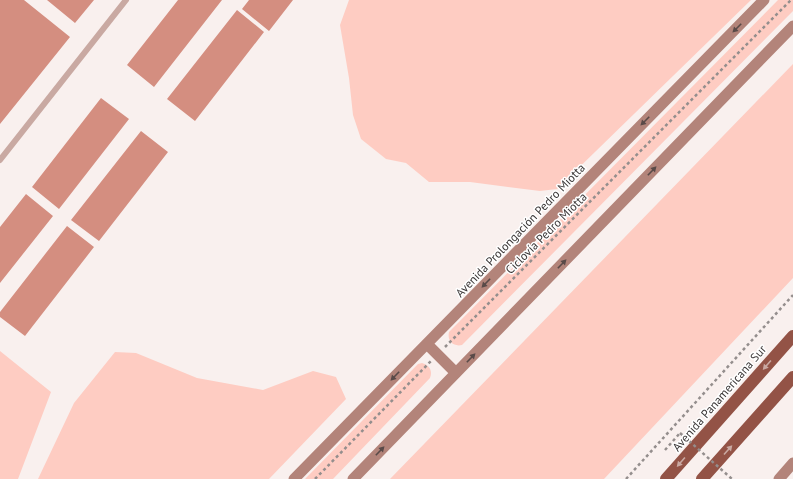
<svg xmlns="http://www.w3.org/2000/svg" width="793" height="479" font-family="'PT Sans',sans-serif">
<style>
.green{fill:#feccc2}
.water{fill:#d48e80}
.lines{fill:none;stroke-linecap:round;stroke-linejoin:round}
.path{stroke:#948e8d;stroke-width:2.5;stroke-dasharray:3 3;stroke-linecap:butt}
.service{stroke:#c9a9a2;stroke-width:6}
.secondary{stroke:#b3847a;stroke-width:11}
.motorway{stroke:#935346;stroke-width:12}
.path-bridge{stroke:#948e8d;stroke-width:2.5;stroke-dasharray:3 3;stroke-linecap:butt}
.oneway{fill:#594a48}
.oneway2{fill:#c9a9a2}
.labels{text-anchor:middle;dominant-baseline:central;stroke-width:3;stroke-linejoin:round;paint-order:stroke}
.street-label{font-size:12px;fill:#3b3737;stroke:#fff}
</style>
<rect width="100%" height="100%" fill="#f9f0ee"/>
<path class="green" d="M349 0H751L557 189 540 191 470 182H429L406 163 386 159 361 139 353 115 349 78 340 25Z
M778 0H793V11L462 345C453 347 447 341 449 332Z
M793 64V278L604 479H390Z
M0 351 51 392 18 479H0Z
M115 352 136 353 197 378 263 390 313 371 336 377 346 399 269 479H38L74 403Z
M422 363C429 365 433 370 430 378L333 479H305L418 364Z"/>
<path class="water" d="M0 0H24L70 37 0 124Z
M47 0H94L75 23Z
M178 0H222L154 87 127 65Z
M249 0H293L269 31 242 9Z
M237 10 264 32 195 121 167 99Z
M101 98 129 119 59 209 32 187Z
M141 131 168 152 99 241 71 220Z
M26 194 53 216 0 283V227Z
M67 226 94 247 25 336 0 317V312Z"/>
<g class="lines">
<path class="path" d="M445 347 791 0
M665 450 680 433
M315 479 431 361
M626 479 793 295"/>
<path class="service" d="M0 160 126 0"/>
<path class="secondary" d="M427 344 456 373
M294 479 764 0
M353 479 793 26
M779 479 793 463"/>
<path class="motorway" d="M666 479 793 336
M702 479 793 377"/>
<path class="path-bridge" d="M680 433 732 479"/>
</g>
<defs><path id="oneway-solid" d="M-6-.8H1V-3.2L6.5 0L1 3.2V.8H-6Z"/></defs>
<g class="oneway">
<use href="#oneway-solid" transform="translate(737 28) rotate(135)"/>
<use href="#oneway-solid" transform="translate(645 121) rotate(135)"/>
<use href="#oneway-solid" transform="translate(652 171) rotate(-46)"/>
<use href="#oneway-solid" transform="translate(562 264) rotate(-46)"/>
<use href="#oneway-solid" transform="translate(486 283) rotate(134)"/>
<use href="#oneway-solid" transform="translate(471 358) rotate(-46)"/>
<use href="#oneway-solid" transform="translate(395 376) rotate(134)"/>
<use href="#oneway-solid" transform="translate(380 451) rotate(-46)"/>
</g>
<g class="oneway2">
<use href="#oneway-solid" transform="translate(767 365) rotate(131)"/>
<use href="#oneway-solid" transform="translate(728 450) rotate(-48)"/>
<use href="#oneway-solid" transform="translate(681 462) rotate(131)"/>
</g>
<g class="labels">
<g class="street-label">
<text transform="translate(520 230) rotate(-46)">Avenida Prolongación Pedro Miotta</text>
<text transform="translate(546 233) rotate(-45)">Ciclovía Pedro Miotta</text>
<text transform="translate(719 398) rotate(-49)">Avenida Panamericana Sur</text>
</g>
</g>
</svg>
